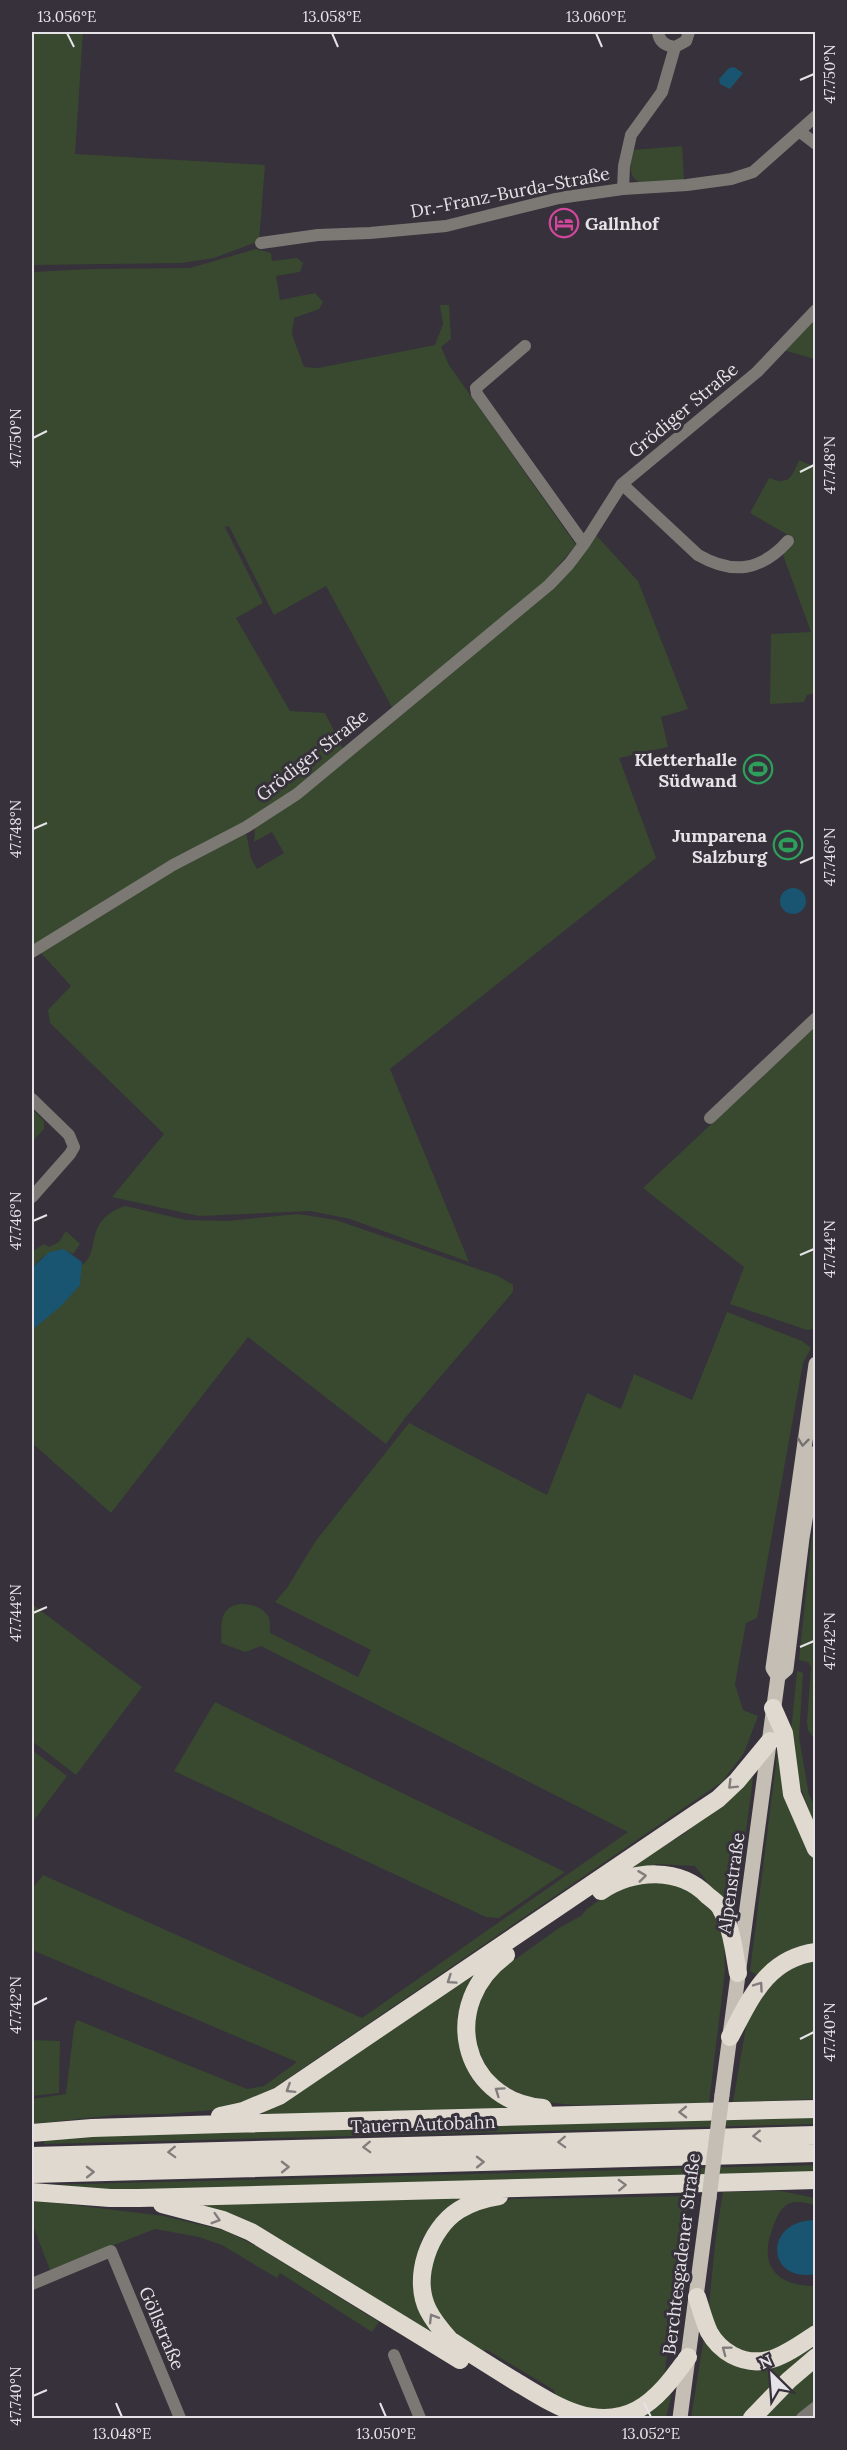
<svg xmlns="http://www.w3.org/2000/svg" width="847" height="2450" font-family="Lora,serif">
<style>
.green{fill:#384930}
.water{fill:#195470}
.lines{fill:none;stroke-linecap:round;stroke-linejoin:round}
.minor{stroke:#7c7975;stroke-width:12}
.primary{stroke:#c4beb5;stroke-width:15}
.motorway{stroke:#e0d9cf;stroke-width:18}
.primary-bridge{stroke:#c4beb5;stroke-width:15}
.oneway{stroke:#767071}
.oneway2{stroke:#827d7d}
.ticks{fill:none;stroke:#e6e3e8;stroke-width:2}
.labels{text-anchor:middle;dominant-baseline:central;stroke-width:6;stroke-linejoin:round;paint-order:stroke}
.street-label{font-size:18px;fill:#e6e3e8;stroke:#36313a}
.poi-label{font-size:18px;font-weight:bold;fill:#e6e3e8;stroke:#36313a;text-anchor:end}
.neatline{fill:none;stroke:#e6e3e8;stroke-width:2}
.ticks-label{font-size:15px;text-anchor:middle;fill:#e6e3e8}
</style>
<rect width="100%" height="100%" fill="#36313a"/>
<path class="green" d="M32 32H83L75 154 265 165 259 241 214 258 182 263 32 265Z
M682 146 684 180C652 183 623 195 632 150Z
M256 249 271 253 272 261 297 258 303 263 300 272 276 276 280 300 315 293 323 302 319 309 294 318 292 334 304 367 318 368 435 345 443 324 440 305H449L451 339 441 347 449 365 576 545 544 582 393 709 326 586 274 615 229 526 225 527 263 603 236 618 290 711 325 713 343 749 297 788 252 818 32 948V272L91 269 190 268Z
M815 315V359L783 350Z
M799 460 815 467V693L807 695 804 702 770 704 771 634 811 632 783 555 795 539 750 513 769 478C789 486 792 477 799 460Z
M595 534 638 581 688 709 661 717 668 747 619 758 656 858 390 1069 469 1262 350 1219 310 1211 199 1216 112 1197 164 1134 50 1023 48 1010 71 986 41 953 181 865 246 832 251 858 257 869 284 853 272 832 254 842 255 828 489 640Z
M815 1027V1329L807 1330 730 1304 744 1267 643 1188Z
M32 1109 44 1121V1129L32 1142Z
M125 1206 186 1220 227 1221 298 1214 336 1220 498 1276 513 1285V1292L405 1418 386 1444 248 1337 111 1513 32 1443V1330L80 1285 81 1266C103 1251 81 1222 125 1206Z
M66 1231 80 1244 73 1254C56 1245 44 1254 32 1268V1252L44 1244 49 1247 59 1242Z
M727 1312 802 1341 811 1348 803 1363 757 1618 746 1623 735 1684 743 1710 758 1716 744 1753 722 1782 268 2092 225 2109 167 2114 115 2115 32 2124V2099L66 2094 74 2027 77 2020 247 2089 264 2086 297 2062 32 1950V1889L43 1875 362 2018 628 1832 261 1646 245 1652 221 1643C222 1633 219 1618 227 1610 237 1599 263 1604 269 1618 270 1622 270 1629 270 1633L358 1677 371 1650 275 1602 287 1588 315 1542 409 1423 547 1495 587 1393 621 1409 634 1374 692 1400Z
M812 1535 816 1538 815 1740 808 1730 807 1722 811 1667 808 1662 799 1660Z
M32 1604 142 1687 76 1775 32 1741Z
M797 1671 803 1673 799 1737 809 1795 815 1806V1827L795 1772 791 1732Z
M215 1702 565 1872 499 1918 486 1917 174 1771Z
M778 1747 797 1821 815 1860V1946L757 1975 750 1971Z
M32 1750 67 1776 32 1823Z
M754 1770 734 1925 721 1900 695 1866 656 1864 645 1869 622 1871 684 1834Z
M642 1882 682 1884 713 1910 724 1941 725 1971 709 2103 573 2105 537 2101 504 2086 486 2070 475 2048 472 2025 477 2006 496 1973 559 1928 581 1916 587 1909 598 1901 622 1888Z
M815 1960V2099L733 2102 747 2021 773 1979 801 1961Z
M486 1964 462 1998 457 2018 459 2036 508 2104 507 2110 264 2116 263 2112 314 2082Z
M32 2040 60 2041 59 2093 32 2096Z
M816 2113 815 2124 44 2144V2135Z
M816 2165 815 2176 159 2193 44 2185Z
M781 2191 815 2198V2205C806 2203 797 2200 788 2204 780 2208 776 2219 773 2227 758 2265 776 2286 815 2286V2325L782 2349 748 2354 726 2344 711 2319 709 2305 716 2235 723 2192Z
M464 2196 463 2202 438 2218 422 2239 414 2265V2288L445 2342 180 2202Z
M695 2196 682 2220 665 2372C655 2394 628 2412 604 2412 591 2412 570 2404 557 2400L554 2390 487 2350 481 2351 446 2328 435 2307 429 2288V2268L436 2246 455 2221 482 2207 512 2199Z
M32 2200 164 2216 226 2231 256 2246 379 2322 372 2332 280 2273 277 2278 222 2245 199 2237 155 2229 50 2270 32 2223Z
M704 2337 726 2361 815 2343V2348L742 2418H691Z
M815 2366V2400L796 2418H763Z
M669 2391 671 2397 666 2418H634Z"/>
<path class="water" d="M734 67 743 73 730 89 720 84 719 79 729 68Z
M780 901a13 13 0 1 1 26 0a13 13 0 1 1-26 0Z
M64 1249 82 1262 80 1285 61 1306 32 1330V1268L49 1252Z
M815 2220V2274C767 2283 762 2221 815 2220Z"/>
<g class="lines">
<path class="minor" d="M658 32C659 42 666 46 675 47L686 41 689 32
M799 131 816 144
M623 189 624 166 631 135 662 92 675 47
M261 243 318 235 370 233 446 226 559 198 623 189 687 185 731 179 753 172 816 116
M525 346 476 388 477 394 584 544
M622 484 698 555C733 575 761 571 788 541
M32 952 173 865 246 827 297 794 549 585 569 564 584 544 622 484 757 372 816 310
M32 1099 69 1135 74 1147 70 1154 32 1197
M710 1118 816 1018
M32 2284 111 2251 180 2418
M394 2355 420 2418
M802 2418 816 2407"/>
<path class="primary" d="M778 1676 786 1669 802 1538 816 1453
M722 2095 778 1676 773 1668 816 1364
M680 2418 709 2198"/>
<path class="motorway" d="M773 1708 784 1733 792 1794 816 1849
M601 1891C634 1869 680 1867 708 1896 713 1900 719 1904 721 1909 732 1928 734 1952 738 1973
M506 1955C440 2002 459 2100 543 2108
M730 2037C751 1998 766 1959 816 1952
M220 2116 243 2111 279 2096 694 1815 718 1799 737 1781 770 1741
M32 2133 92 2128 224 2124 816 2109
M32 2156 816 2135
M32 2174 816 2153
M32 2192 110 2198H139L816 2180
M499 2196C486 2198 470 2203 459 2210 429 2229 412 2278 428 2310 434 2322 442 2331 450 2340 471 2354 492 2367 513 2380 550 2402 593 2433 637 2410 659 2398 674 2376 688 2357
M162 2204 223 2220 251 2232 460 2360
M697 2297C701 2309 704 2321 709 2332 714 2341 723 2350 732 2355 764 2372 789 2352 816 2334
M752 2418 789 2380 816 2357"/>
<path class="primary-bridge" d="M709 2198 722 2095"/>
</g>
<defs><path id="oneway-chevron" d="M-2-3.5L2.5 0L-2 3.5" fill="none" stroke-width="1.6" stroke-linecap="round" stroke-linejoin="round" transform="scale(1.5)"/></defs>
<use class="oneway" href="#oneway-chevron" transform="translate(803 1442) rotate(97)"/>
<g class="oneway2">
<use href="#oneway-chevron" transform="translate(732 1785) rotate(135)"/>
<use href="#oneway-chevron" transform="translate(642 1876) rotate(-7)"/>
<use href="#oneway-chevron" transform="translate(451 1980) rotate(146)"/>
<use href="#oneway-chevron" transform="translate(759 1986) rotate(-55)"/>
<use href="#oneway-chevron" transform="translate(290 2089) rotate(148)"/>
<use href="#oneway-chevron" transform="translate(499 2091) rotate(-145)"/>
<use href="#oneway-chevron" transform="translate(683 2112) rotate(179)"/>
<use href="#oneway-chevron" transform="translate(757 2136) rotate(178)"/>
<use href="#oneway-chevron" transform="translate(562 2142) rotate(178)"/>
<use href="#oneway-chevron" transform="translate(367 2147) rotate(178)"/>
<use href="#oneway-chevron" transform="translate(172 2152) rotate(178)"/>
<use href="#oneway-chevron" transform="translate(480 2162) rotate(-1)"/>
<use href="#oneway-chevron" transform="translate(285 2167) rotate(-1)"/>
<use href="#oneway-chevron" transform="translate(90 2172) rotate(-1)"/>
<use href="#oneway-chevron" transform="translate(622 2185) rotate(-2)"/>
<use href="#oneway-chevron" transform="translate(216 2219) rotate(17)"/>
<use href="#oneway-chevron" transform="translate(433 2318) rotate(-121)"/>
<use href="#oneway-chevron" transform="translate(726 2350) rotate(-143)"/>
</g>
<path class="ticks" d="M67 33 74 47M332 33 338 47M596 33 602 47M800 80 814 74M33 438 47 431M800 472 814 465M33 829 47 823M800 863 814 857M33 1221 47 1215M800 1255 814 1249M33 1613 47 1607M800 1647 814 1641M33 2005 47 1998M800 2039 814 2032M33 2396 47 2390M116 2403 122 2417M380 2403 386 2417M644 2403 651 2417"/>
<defs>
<g id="hotel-ring" transform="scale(1.5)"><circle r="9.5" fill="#36313a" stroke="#d1479c" stroke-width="1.5"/><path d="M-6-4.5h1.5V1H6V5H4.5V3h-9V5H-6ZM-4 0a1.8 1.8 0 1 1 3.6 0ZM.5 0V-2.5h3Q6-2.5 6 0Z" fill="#d1479c"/></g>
<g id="stadium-ring" transform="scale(1.5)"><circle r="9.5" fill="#36313a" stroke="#2e9e5b" stroke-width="1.5"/><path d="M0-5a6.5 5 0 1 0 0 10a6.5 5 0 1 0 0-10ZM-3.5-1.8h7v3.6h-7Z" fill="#2e9e5b"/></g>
</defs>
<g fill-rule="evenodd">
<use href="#hotel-ring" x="564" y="223"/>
<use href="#stadium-ring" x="758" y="769"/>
<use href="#stadium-ring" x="788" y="845"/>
</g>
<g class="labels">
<g class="street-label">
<text transform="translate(510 192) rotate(-11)">Dr.-Franz-Burda-Straße</text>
<text transform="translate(683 410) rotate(-40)">Grödiger Straße</text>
<text transform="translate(312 755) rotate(-38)">Grödiger Straße</text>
<text transform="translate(731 1883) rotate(-82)">Alpenstraße</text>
<text transform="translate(423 2124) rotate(-2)">Tauern Autobahn</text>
<text transform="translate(681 2254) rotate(-83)">Berchtesgadener Straße</text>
<text transform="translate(162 2328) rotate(67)">Göllstraße</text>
</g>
<g class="poi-label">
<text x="585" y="223" text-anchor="start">Gallnhof</text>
<text x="737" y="759">Kletterhalle<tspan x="737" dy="21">Südwand</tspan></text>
<text x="767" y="835">Jumparena<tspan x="767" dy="21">Salzburg</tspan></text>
</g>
</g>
<rect width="847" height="2450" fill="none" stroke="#36313a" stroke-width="66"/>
<g transform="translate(772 2375) rotate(335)" stroke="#36313a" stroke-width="4.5" paint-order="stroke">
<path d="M0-4.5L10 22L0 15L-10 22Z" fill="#e6e3e8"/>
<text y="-9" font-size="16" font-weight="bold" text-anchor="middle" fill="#e6e3e8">N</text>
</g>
<rect x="33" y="33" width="781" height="2384" class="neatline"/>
<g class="ticks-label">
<text x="67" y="22">13.056°E</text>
<text x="332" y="22">13.058°E</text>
<text x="596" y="22">13.060°E</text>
<text transform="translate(830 74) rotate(-90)" y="5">47.750°N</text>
<text transform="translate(16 438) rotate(-90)" y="5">47.750°N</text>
<text transform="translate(830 465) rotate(-90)" y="5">47.748°N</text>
<text transform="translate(16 829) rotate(-90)" y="5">47.748°N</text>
<text transform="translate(830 857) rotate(-90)" y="5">47.746°N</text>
<text transform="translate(16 1221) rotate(-90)" y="5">47.746°N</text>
<text transform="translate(830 1249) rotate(-90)" y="5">47.744°N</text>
<text transform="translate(16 1613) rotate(-90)" y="5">47.744°N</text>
<text transform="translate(830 1641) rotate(-90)" y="5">47.742°N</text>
<text transform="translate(16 2005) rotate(-90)" y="5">47.742°N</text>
<text transform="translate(830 2032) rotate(-90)" y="5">47.740°N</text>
<text transform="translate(16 2396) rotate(-90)" y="5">47.740°N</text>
<text x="122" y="2439">13.048°E</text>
<text x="386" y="2439">13.050°E</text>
<text x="651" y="2439">13.052°E</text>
</g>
</svg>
